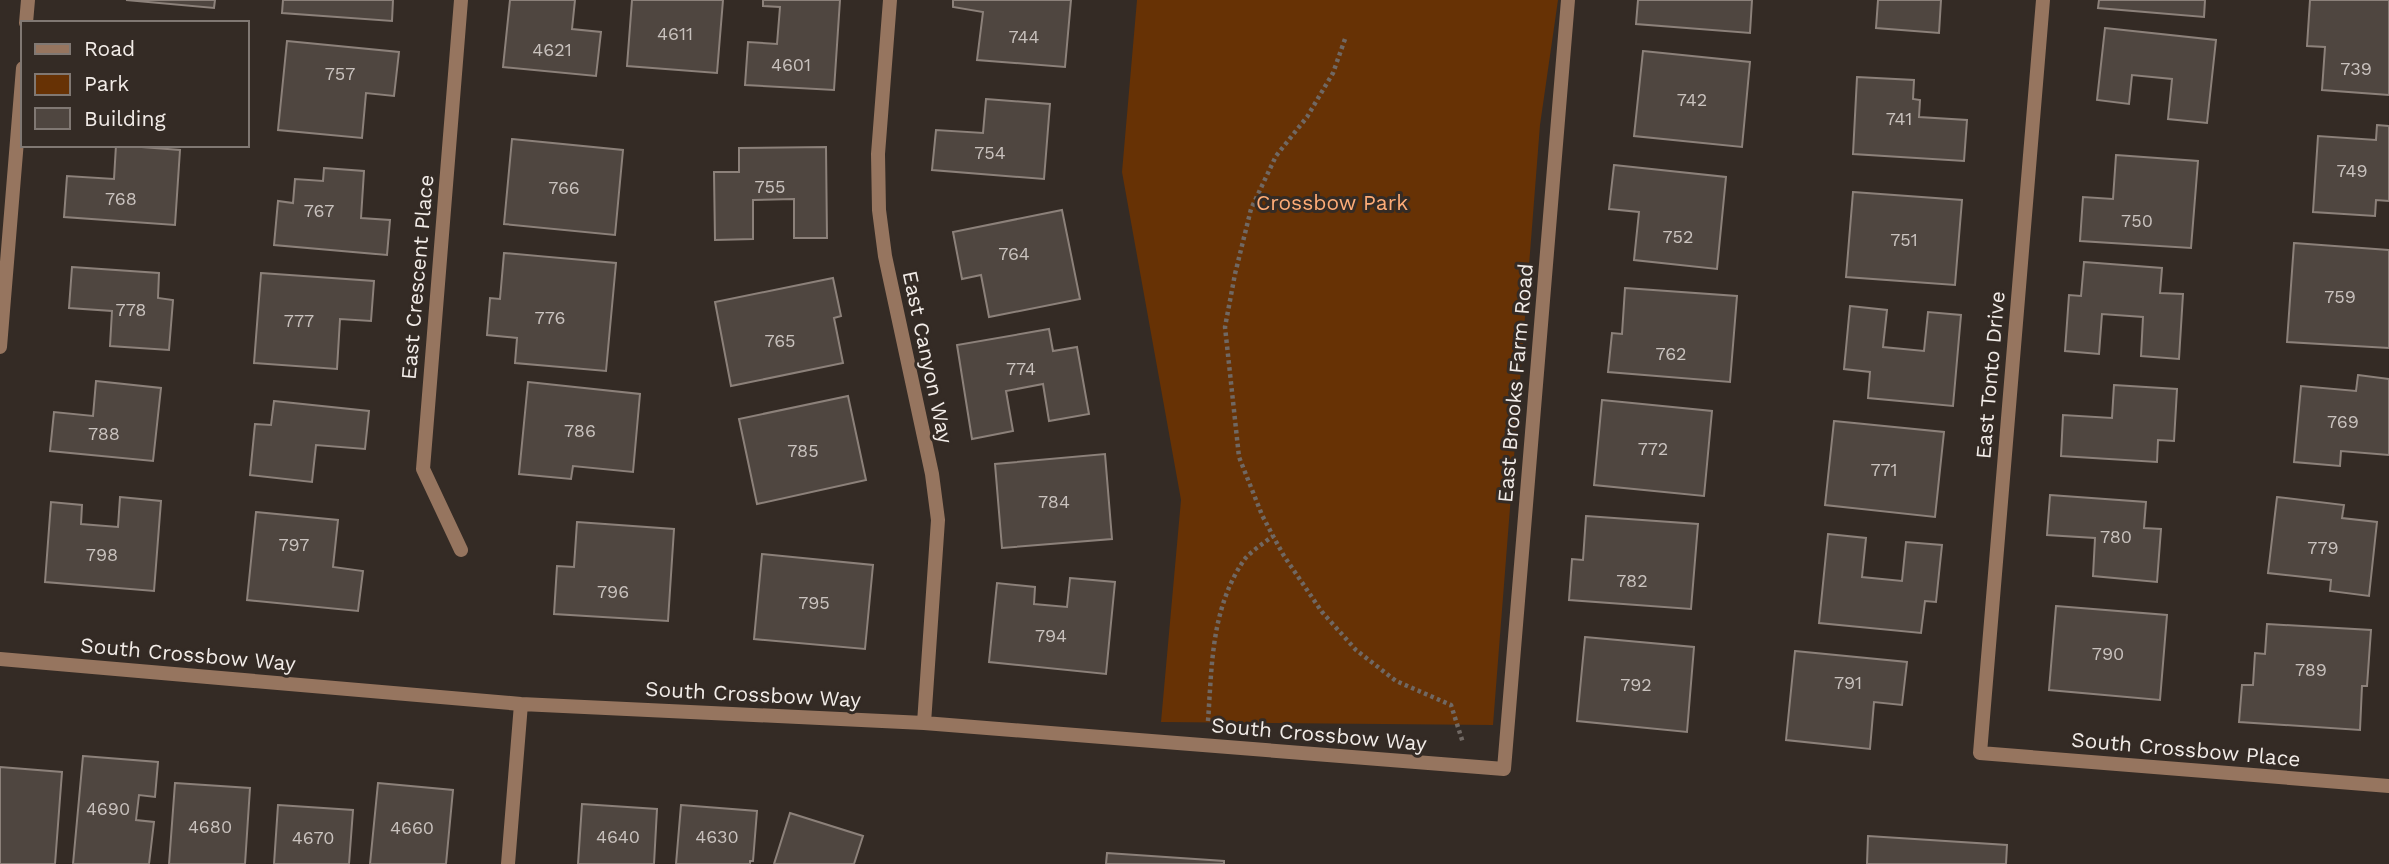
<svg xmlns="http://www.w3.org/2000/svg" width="2389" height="864" font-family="'Work Sans',sans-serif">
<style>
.green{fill:#673205}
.building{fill:#4f4640;stroke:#8c817a;stroke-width:2}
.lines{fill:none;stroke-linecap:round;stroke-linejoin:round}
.path{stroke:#706863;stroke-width:4.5;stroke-dasharray:3.5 3.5;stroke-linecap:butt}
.minor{stroke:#96755f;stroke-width:14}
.labels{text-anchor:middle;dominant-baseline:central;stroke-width:6;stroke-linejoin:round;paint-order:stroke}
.number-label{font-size:18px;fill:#c9c2be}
.park-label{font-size:21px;fill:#feac77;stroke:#342b25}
.street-label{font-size:21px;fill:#f2ece8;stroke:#342b25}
</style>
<rect width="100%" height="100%" fill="#342b25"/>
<path class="green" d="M1137 0H1558L1540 125 1493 725 1161 722 1181 500 1122 172Z"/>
<path class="building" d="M126 0H215L214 8Z
M283 0H393L392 21 282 13Z
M510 0H575L572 29 601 32 596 76 503 67Z
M632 0H723L717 73 627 66Z
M763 0H840L834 90 745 85 748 42 777 44 780 7 763 6Z
M953 0H1071L1065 67 977 60 983 12 953 7Z
M1638 0H1752L1750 33 1636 24Z
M1878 0H1941L1939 33 1876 28Z
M2099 0H2205L2204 17 2098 8Z
M2310 0H2389V95L2322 90 2325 47 2307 46Z
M2105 28 2216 40 2207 123 2168 119 2172 79 2132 75 2129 104 2097 100Z
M287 41 399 52 394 96 366 93 362 138 278 130Z
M1643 51 1750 62 1742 147 1634 136Z
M1857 77 1914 80 1913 99 1920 100 1919 117 1967 120 1964 161 1853 154Z
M986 99 1050 104 1044 179 932 170 936 130 983 133Z
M2377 125 2389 126V201L2376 200 2375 216 2313 212 2318 136 2376 140Z
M512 139 623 150 615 235 504 224Z
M116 145 180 150 175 225 64 217 67 176 114 179Z
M826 147 827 238H794V199L753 200V239L715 240 714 172H739V148Z
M2116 155 2198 161 2191 248 2080 241 2083 197 2113 199Z
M1614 165 1726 177 1717 269 1634 260 1639 212 1609 209Z
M324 168 364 171 361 218 390 220 387 255 274 245 278 201 293 203 295 179 323 181Z
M1853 192 1962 200 1955 285 1846 277Z
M1062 210 1080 299 989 317 981 275 962 279 953 232Z
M2294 243 2389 250V348L2287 342Z
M504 253 616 263 606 371 515 363 517 338 487 335 490 298 500 299Z
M2084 262 2162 268 2160 293 2183 294 2179 359 2141 356 2143 317 2102 314 2099 354 2065 351 2069 295 2081 296Z
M72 267 159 273 158 298 173 300 169 350 110 346 112 311 69 308Z
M261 273 374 281 371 321 340 319 337 369 254 363Z
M833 278 841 316 834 318 843 363 731 386 715 302Z
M1625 288 1737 296 1730 382 1608 372 1612 333 1622 334Z
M1850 306 1887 310 1883 347 1924 351 1928 312 1961 315 1953 406 1868 398 1870 372 1844 369Z
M1049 329 1053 351 1077 347 1089 414 1049 421 1043 384 1006 391 1013 431 972 439 957 345Z
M2358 375 2389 379V455L2341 451 2340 466 2294 462 2301 386 2356 391Z
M96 381 161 388 153 461 50 451 54 412 93 416Z
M528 382 640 394 633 472 573 466 571 479 519 474Z
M2114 385 2177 389 2174 441 2158 440 2157 462 2061 456 2063 415 2112 418Z
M848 396 866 480 757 504 739 419Z
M1602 400 1712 411 1704 496 1594 485Z
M274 401 369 411 365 449 316 445 312 482 250 475 255 424 271 425Z
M1834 421 1944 432 1935 517 1825 505Z
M1105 454 1112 539 1002 548 995 464Z
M2050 495 2146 502 2144 528 2161 529 2157 582 2093 576 2095 538 2047 535Z
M120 497 161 501 154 591 45 582 51 502 82 505 81 524 118 527Z
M2277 497 2344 505 2342 518 2377 522 2369 596 2330 591 2331 580 2268 573Z
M256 512 338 520 333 567 363 571 358 611 247 600Z
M1586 516 1698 524 1691 609 1569 600 1572 559 1583 560Z
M577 522 674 529 668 621 554 614 557 566 574 567Z
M1828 534 1866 538 1862 577 1902 581 1906 542 1942 545 1936 602 1925 601 1921 633 1819 623Z
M762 554 873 565 865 649 754 639Z
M1070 578 1115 582 1106 674 989 662 997 583 1035 587 1034 604 1067 607Z
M2056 606 2167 615 2160 700 2049 690Z
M2267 624 2371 630 2367 686H2362L2360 730 2239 722 2242 685H2253L2255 653 2265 654Z
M1585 637 1694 647 1687 732 1577 721Z
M1795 651 1907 662 1902 705 1874 702 1870 749 1786 740Z
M83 756 158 762 155 797 139 795 136 820 154 822 149 864H73Z
M0 767 62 772 55 864H0Z
M175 783 250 788 245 864H169Z
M378 783 453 790 446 864H370Z
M582 804 657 809 654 864H578Z
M278 805 353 810 349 864H274Z
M681 805 757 811 753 861H750V864H676Z
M790 813 863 836 854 864H774Z
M1868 836 2007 845 2006 864H1867Z
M1107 853 1224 861V864H1106Z"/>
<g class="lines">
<path class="path" d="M1345 39 1333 73 1307 117 1276 156 1251 209 1235 274 1225 327 1239 457 1262 515 1273 536 1284 556 1322 612 1356 650 1396 681 1451 705 1463 743
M1208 721C1212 665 1211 609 1244 560 1251 551 1264 543 1273 536"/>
<path class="minor" d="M461 0 423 469 461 550
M890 0 878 154 879 210 885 256 932 474 938 520 924 723
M2043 0 1980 753 2389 786
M26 23 28 0
M0 347 23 68
M0 659 521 704 924 723 1504 769 1568 0
M508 864 521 704"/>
</g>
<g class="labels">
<g class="number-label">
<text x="675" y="33">4611</text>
<text x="1024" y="36">744</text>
<text x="552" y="49">4621</text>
<text x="791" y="64">4601</text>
<text x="2356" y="68">739</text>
<text x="340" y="73">757</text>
<text x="1692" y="99">742</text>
<text x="1899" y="118">741</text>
<text x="990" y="152">754</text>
<text x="2352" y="170">749</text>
<text x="770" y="186">755</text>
<text x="564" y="187">766</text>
<text x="121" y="198">768</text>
<text x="319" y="210">767</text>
<text x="2137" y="220">750</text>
<text x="1678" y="236">752</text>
<text x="1904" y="239">751</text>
<text x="1014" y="253">764</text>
<text x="2340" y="296">759</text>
<text x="131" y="309">778</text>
<text x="550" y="317">776</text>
<text x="299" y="320">777</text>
<text x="780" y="340">765</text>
<text x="1671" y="353">762</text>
<text x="1021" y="368">774</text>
<text x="2343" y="421">769</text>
<text x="580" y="430">786</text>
<text x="104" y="433">788</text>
<text x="1653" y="448">772</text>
<text x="803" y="450">785</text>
<text x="1884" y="469">771</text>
<text x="1054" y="501">784</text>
<text x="2116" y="536">780</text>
<text x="294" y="544">797</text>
<text x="2323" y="547">779</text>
<text x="102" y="554">798</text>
<text x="1632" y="580">782</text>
<text x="613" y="591">796</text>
<text x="814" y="602">795</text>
<text x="1051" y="635">794</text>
<text x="2108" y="653">790</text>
<text x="2311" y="669">789</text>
<text x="1848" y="682">791</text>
<text x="1636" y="684">792</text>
<text x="108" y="808">4690</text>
<text x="210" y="826">4680</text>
<text x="412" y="827">4660</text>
<text x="618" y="836">4640</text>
<text x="717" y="836">4630</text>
<text x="313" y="837">4670</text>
</g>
<g class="park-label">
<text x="1332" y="202">Crossbow Park</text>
</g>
<g class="street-label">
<text transform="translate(417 277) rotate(-85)">East Crescent Place</text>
<text transform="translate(928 357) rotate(78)">East Canyon Way</text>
<text transform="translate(1990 375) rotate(-85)">East Tonto Drive</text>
<text transform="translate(1515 383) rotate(-85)">East Brooks Farm Road</text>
<text transform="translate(188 654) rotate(5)">South Crossbow Way</text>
<text transform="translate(753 694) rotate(3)">South Crossbow Way</text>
<text transform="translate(1319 734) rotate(5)">South Crossbow Way</text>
<text transform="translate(2186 749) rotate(5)">South Crossbow Place</text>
</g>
</g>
<rect x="21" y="21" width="228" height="126" fill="#342b25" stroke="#807873" stroke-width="2"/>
<rect x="35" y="44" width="35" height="10" fill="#96755f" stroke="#807873" stroke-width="2"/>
<text x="84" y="56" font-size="21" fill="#f2ece8">Road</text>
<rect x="35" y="74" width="35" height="21" fill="#673205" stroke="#807873" stroke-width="2"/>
<text x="84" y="91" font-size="21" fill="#f2ece8">Park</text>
<rect x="35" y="108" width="35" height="21" fill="#4f4640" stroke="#807873" stroke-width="2"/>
<text x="84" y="126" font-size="21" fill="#f2ece8">Building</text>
</svg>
